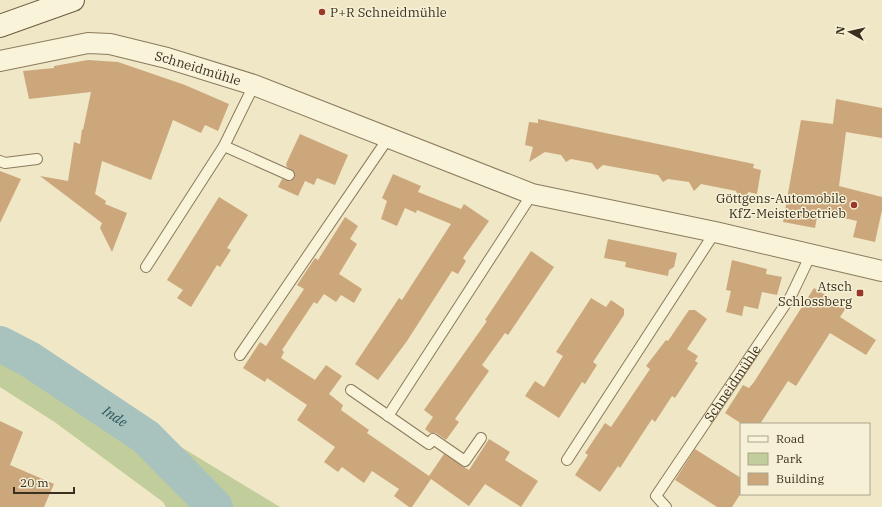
<svg xmlns="http://www.w3.org/2000/svg" width="882" height="507" font-family="'IBM Plex Serif',serif">
<style>
.green{fill:#c1cd9a}
.lines{fill:none;stroke-linecap:round;stroke-linejoin:round}
.river{stroke:#a8c2be;stroke-width:36}
.building{fill:#cda77c}
.lane-casing{stroke:#8b7a5c;stroke-width:12}
.street-casing{stroke:#8b7a5c;stroke-width:22}
.secondary-casing{stroke:#6d5b3f;stroke-width:24}
.lane{stroke:#f9f3da;stroke-width:10}
.street{stroke:#f9f3da;stroke-width:20}
.secondary{stroke:#f9f3da;stroke-width:22}
.poi-dot{fill:#9a372b;stroke:#f6f1d6;stroke-width:1.5}
.labels{text-anchor:middle;dominant-baseline:central;stroke-width:3;stroke-linejoin:round;paint-order:stroke}
.poi-label{font-size:13px;fill:#3b301f;stroke:#f6f1d6;text-anchor:end}
.street-label{font-size:13px;fill:#3b301f;stroke:#f6f1d6}
.water-label{font-size:14px;font-style:italic;fill:#2f585b;stroke:#f6f1d6}
</style>
<rect width="100%" height="100%" fill="#efe7c6"/>
<path class="green" d="M0 340 34 358 280 507H166L163 502 56 423 0 387Z"/>
<g class="lines">
<path class="river" id="s1" d="M0 344 29 359 146 437 215 507"/>
</g>
<path class="building" d="M88 60 118 62 185 85 229 104 218 131 205 125 201 133 173 120 151 180 102 161 95 194 106 201 105 204 127 213 112 252 100 228 102 223 40 176 68 181 74 142 80 144 82 129 83 130 91 92 29 99 23 71 54 68V66Z
M836 99 882 108V138L846 132 839 186 882 197V210L875 242 853 237 857 221 818 212 815 228 783 222 801 120 833 124Z
M538 119 754 164 753 168 761 170 757 194 748 192 746 210 736 191 701 184 694 191 689 182 668 179 663 182 658 175 603 165 597 170 592 163 571 159 566 162 561 155 545 152 529 162 533 147 525 145 529 122 538 123Z
M300 134 348 155 335 185 317 178 314 185 305 181 298 196 278 187 282 179 290 181 295 177 294 172 287 167 286 164Z
M0 171 21 179 0 223Z
M393 174 421 186 418 192 461 209 464 204 489 221 463 258 466 261 458 274 452 271 407 341 378 380 355 364 399 298 402 300 451 224 417 210 416 213 405 208 397 226 381 219 387 201 382 198Z
M219 197 248 215 227 248 231 250 220 267 217 265 191 307 177 298 183 290 167 280Z
M345 217 358 226 350 239 357 244 339 274 362 289 354 303 341 295 336 302 324 294 317 304 314 302 282 350 284 352 281 358 315 380 326 365 342 376 329 394 343 405 341 410 369 430 367 433 429 476 444 454 469 470 489 439 510 452 505 460 538 481 521 507 485 484 469 506 431 479 412 507H409L394 496 399 489 372 471 364 483 342 467 338 472 324 462 335 447 297 420 307 405 267 378 265 382 243 368 260 342 266 346 304 289 297 285 315 258 318 260Z
M608 239 677 253 674 267 669 270 668 276 625 267 626 262 604 258Z
M531 251 554 267 508 335 505 333 482 365 489 371 455 419 459 422 446 440 436 433H430L425 429 433 417 424 410 487 321 485 320Z
M732 260 767 269 766 274 782 277 777 295 762 292 758 309 744 306 742 316 726 312 731 291 726 290Z
M814 288 846 308 840 317 876 340 866 355 830 333 796 386 788 381 760 424H742L725 413 743 385 749 388 754 382Z
M591 298 606 307 611 300 624 309V315L593 362 597 365 585 384 582 382 559 418 525 396 535 381 544 387 563 356 556 352Z
M689 310H695L707 319 687 349 698 356 695 361 698 363 675 398 672 396 655 422 652 419 620 468 618 466 600 492 575 475 588 455 585 453 605 423 611 427 650 369 646 366 666 340 668 341Z
M0 421 23 432 10 465 54 484 44 507H0Z
M695 449 741 478V493L732 507H717L675 480Z"/>
<g class="lines">
<g class="lane-casing">
<g id="lane">
<path d="M224 146 289 175"/>
<path d="M0 161 5 163 37 159"/>
<path d="M146 267 224 146 254 85"/>
<path d="M240 355 389 137"/>
<path d="M351 390 429 444 433 439 465 461 481 438"/>
<path d="M388 416 532 194"/>
<path d="M567 460 715 232"/>
<path id="s2" d="M666 507 656 496 791 296 811 254"/>
</g>
</g>
<g class="street-casing">
<g id="street">
<path id="s3" d="M0 61 88 43 110 44 167 58 254 85 532 194 715 232 882 271"/>
</g>
</g>
<g class="secondary-casing">
<path id="secondary" d="M0 26 73 0"/>
</g>
<use href="#lane" class="lane"/>
<use href="#street" class="street"/>
<use href="#secondary" class="secondary"/>
</g>
<g class="poi-dot">
<circle cx="322" cy="12" r="4"/>
<circle cx="854" cy="205" r="4"/>
<rect x="856" y="289" width="8" height="8" rx="2"/>
</g>
<g class="labels">
<g class="poi-label">
<text x="330" y="12" text-anchor="start">P+R Schneidmühle</text>
<text x="846" y="198">Göttgens-Automobile<tspan x="846" dy="15">KfZ-Meisterbetrieb</tspan></text>
<text x="852" y="286">Atsch<tspan x="852" dy="15">Schlossberg</tspan></text>
</g>
<g class="street-label">
<text stroke="none"><textPath href="#s3" startOffset="203">Schneidmühle</textPath></text>
<text stroke="none"><textPath href="#s2" startOffset="151">Schneidmühle</textPath></text>
</g>
<g class="water-label">
<text stroke="none"><textPath href="#s1" startOffset="136">Inde</textPath></text>
</g>
</g>
<rect x="740" y="423" width="130" height="72" fill="#f6f1d6" stroke="#aba48d"/>
<rect x="748" y="436" width="20" height="6" fill="#f9f3da" stroke="#aba48d"/>
<text x="776" y="443" font-size="12" fill="#3b301f">Road</text>
<rect x="748" y="453" width="20" height="12" fill="#c1cd9a" stroke="#aba48d"/>
<text x="776" y="463" font-size="12" fill="#3b301f">Park</text>
<rect x="748" y="473" width="20" height="12" fill="#cda77c" stroke="#aba48d"/>
<text x="776" y="483" font-size="12" fill="#3b301f">Building</text>
<g transform="translate(850 32) rotate(278)" stroke="#f6f1d6" stroke-width="3" paint-order="stroke">
<path d="M0-3L7 15L0 10L-7 15Z" fill="#3b301f"/>
<text y="-6" font-size="11" font-weight="bold" text-anchor="middle" fill="#3b301f">N</text>
</g>
<path d="M14 487v6h60v-6" fill="none" stroke="#3b301f" stroke-width="2"/>
<text x="20" y="487" font-size="12" fill="#3b301f" stroke="#f6f1d6" stroke-width="3" paint-order="stroke">20 m</text>
</svg>
